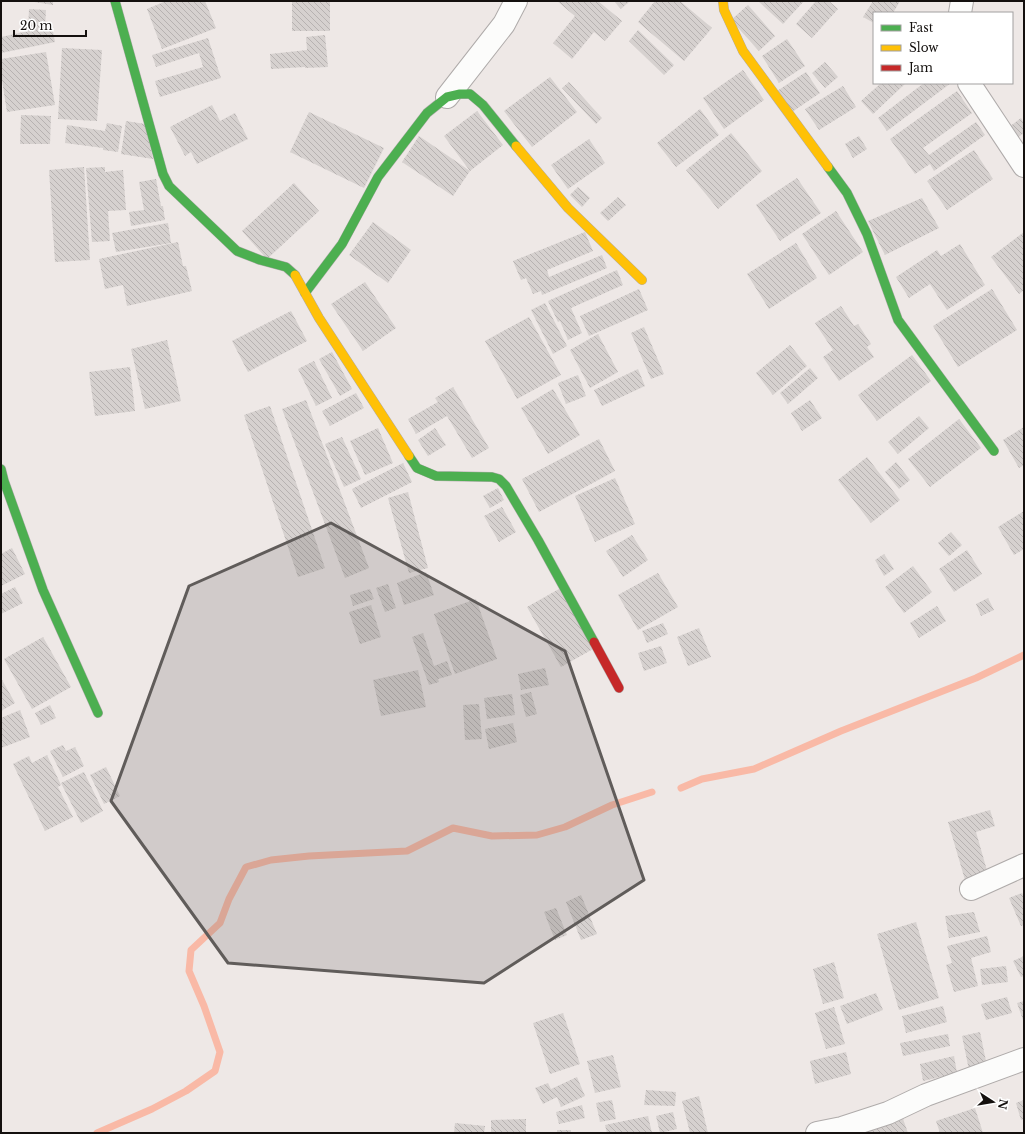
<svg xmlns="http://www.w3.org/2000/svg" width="1025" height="1134" font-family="'Libre Baskerville',serif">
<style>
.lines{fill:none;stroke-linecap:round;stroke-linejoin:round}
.stream{stroke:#f9b9a6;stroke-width:7}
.building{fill:url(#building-back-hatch)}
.street-casing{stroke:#afabaa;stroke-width:24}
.fast-casing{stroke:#afabaa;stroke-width:10}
.slow-casing{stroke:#afabaa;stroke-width:10}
.jam-casing{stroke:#afabaa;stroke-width:10}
.street{stroke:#fcfcfb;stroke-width:22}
.fast{stroke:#4caf50;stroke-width:9}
.slow{stroke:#ffc107;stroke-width:9}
.jam{stroke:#c62828;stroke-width:9}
.marked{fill:#605c5a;fill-opacity:0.2;stroke:#605c5a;stroke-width:3;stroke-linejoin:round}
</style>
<defs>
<pattern id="building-back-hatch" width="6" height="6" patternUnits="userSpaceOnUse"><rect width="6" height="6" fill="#d6d1cf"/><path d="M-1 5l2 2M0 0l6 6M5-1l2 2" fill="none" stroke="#b7b2b1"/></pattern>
</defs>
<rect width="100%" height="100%" fill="#eee8e6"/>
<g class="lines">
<path class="stream" d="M681 788 702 779 754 769 841 731 976 678 1024 655
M97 1133 152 1109 186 1091 215 1071 220 1052 204 1006 189 971 191 950 220 923 229 899 246 867 271 860 309 856 407 851 453 828 492 836 537 835 565 827 612 805 652 792"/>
</g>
<path class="building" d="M28 1H53V5Z
M166 1H205L216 28 162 49 147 9Z
M292 1H330V31H292Z
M557 1H598L622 21 605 41 594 32 572 59 553 43 575 16Z
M614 1H630L621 9Z
M655 1H680L712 28 684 61 638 22Z
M758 1H804L783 24Z
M816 1H829L838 9 812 38 796 24Z
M873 1H900L893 13H874V23L863 17Z
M748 5 775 36 759 51 731 20Z
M29 9 46 10 45 28 52 26 55 42 1 53V37L28 31Z
M638 30 674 65 664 75 629 41Z
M325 35 328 67 305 68V67L271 69 270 54 307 50 306 37Z
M208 38 221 78 160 97 155 81 203 67 199 53 156 67 152 55Z
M787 39 805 66 779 83 762 56Z
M62 48 102 50 97 121 58 119Z
M46 52 55 105 7 112 1 74V59Z
M825 62 838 77 825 88 812 73Z
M743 70 764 100 724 129 703 98Z
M806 72 820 93 792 112 777 91Z
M550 77 577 112 532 147 504 111Z
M569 82 602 118 596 124 562 88Z
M881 83H906L873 114 861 101Z
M924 83H951L887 131 878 118Z
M843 86 856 107 819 130 805 109Z
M957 91 972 113 923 148 929 155 976 122 985 135 934 171 930 164 915 174 890 139Z
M212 105 220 121 235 113 248 139 197 164 191 152 185 156 170 127Z
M700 109 719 135 676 167 657 143Z
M477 111 503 145 470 171 444 136Z
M309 112 384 148 364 188 290 152Z
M21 115 51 116 50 144H20Z
M1021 118 1024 123V133L1013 141 1005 130Z
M126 121 145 124 153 159 121 154Z
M107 123 122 126 118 152 103 150V148L65 143 67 125 105 131Z
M731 133 762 171 718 209 686 170Z
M419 136 470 171 453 196 402 162Z
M859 136 867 149 853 158 845 144Z
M589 139 605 163 568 189 551 165Z
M974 150 993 179 947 210 927 181Z
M84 167 90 260 55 262 49 170Z
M105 167V172L123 170 126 210 108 211 110 241 92 242 86 168Z
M797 178 821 213 780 241 756 205Z
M156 179 161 206H163L165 220 131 226 129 212 144 210 139 182Z
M294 183 319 211 267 259 242 231Z
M578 187 590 198 582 207 570 195Z
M618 197 626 205 608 221 600 213Z
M922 198 939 228 885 255 868 221Z
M836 211 863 252 829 275 802 234Z
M373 222 411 250 388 283 349 255Z
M168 223 171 243 116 252 112 233Z
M585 232 593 251 547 270 549 277 602 255 607 268 542 295 541 291 533 294 526 278 521 280 513 261Z
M1024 232V290L1019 294 991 257Z
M178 242 183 266H186L192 291 127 306 123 285 105 289 99 259Z
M796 243 817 278 769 309 747 274Z
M960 244 985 285 947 310 930 284 909 298 896 277 937 250 941 256Z
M617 270 623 285 571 308 582 333 568 340 560 321 558 322 548 301Z
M365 282 396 328 363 351 331 304Z
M639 289 648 310 589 336 580 316Z
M992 289 1017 330 958 367 933 326Z
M545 303 567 346 553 354 531 310Z
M841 306 854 326 858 324 871 344 867 347 874 357 839 381 823 357 833 350 815 323Z
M291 311 307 341 248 372 232 341Z
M529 317 561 375 517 399 485 341Z
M644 327 664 374 651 379 631 333Z
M598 334 618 372 590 388 570 350Z
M167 340 181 401 145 409 131 349Z
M790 345 807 366 773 395 756 373Z
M332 352 352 389 340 396 319 359Z
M912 355 931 381 877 421 858 395Z
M314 361 332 398 316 406 298 369Z
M130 367 135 411 95 416 89 372Z
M810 368 818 378 788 404 780 393Z
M638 369 645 386 602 406 594 390Z
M578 375 586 396 566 404 558 383Z
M453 387 489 448 472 458 447 416 416 434 408 419 438 402 435 398Z
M553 389 580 435 548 454 521 408Z
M356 393 364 408 330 426 322 411Z
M306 400 369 568 345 578 282 409Z
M810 400 822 418 802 431 791 413Z
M270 406 325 568 298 577 244 415Z
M919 416 929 428 898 454 888 442Z
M959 419 981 448 930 487 908 459Z
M1024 427V465L1019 468 1003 440Z
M378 428 393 463 365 475 350 441Z
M435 428 446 445 428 456 418 440Z
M342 437 361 479 344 487 325 444Z
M599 439 615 471 539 512 522 479Z
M867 457 900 500 871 523 838 480Z
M896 462 910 480 899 489 885 472Z
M403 463 412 482 361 508 352 489Z
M615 478 635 524 595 542 575 496Z
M498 488 504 500 490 508 483 496Z
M408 492 428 568 409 573 388 498Z
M502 507 516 532 499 542 484 516Z
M1024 511V549L1014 555 998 527Z
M951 532 962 545 949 556 938 543Z
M632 535 648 560 623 577 606 551Z
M12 548 25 574 1 586V554Z
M967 550 982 574 954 592 939 569Z
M884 554 894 569 884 576 875 560Z
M913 566 932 592 904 613 885 587Z
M426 572 434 595 404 605 397 583Z
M658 573 678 607 638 630 618 595Z
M388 584 396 608 385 612 376 588Z
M15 587 23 603 1 614V594Z
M370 589 374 599 353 606 350 595Z
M559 589 593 649 561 667 527 607Z
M988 598 994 610 981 616 976 604Z
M476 599 497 659 455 674 434 614Z
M371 605 381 637 360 644 349 612Z
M937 606 946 621 919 638 910 623Z
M663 623 668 634 647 643 642 631Z
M699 628 711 657 688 666 677 637Z
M423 633 434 666 447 661 452 675 438 679 439 682 429 685 412 637Z
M43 637 71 687 32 709 4 659Z
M661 646 667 663 644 671 638 653Z
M545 668 549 685 521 690 518 674Z
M418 670 426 707 381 716 373 680Z
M1 678 15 703 1 711Z
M531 692 537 714 526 717 520 695Z
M512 694 515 715 487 719 484 698Z
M479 704 482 739 465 740 463 705Z
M50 705 56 718 41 725 35 713Z
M20 710 30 737 1 748V718Z
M513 723 517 742 489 749 485 729Z
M63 745 66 751 75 747 84 766 63 777 50 751Z
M47 755 61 785 58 787 73 817 45 831 13 764 29 756 32 763Z
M106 767 120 796 104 804 90 775Z
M84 772 103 811 81 823 61 783Z
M990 810 995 826 976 832 988 874 965 880 948 822Z
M1022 893 1024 897V925L1021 926 1009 898Z
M581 895 597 934 581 940 566 902Z
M556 908 567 935 555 940 544 912Z
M974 912 980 932 949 938 945 916Z
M916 922 939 998 899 1010 877 934Z
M987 936 991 952 971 958 978 986 954 992 946 965 952 963 947 946Z
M1024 956V976L1021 977 1013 961Z
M834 962 844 998 823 1004 813 969Z
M1006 966 1008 982 982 985 980 969Z
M876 993 883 1010 847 1024 840 1006Z
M1007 997 1012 1013 986 1020 981 1004Z
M1024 1001V1023L1017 1003Z
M943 1006 947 1022 906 1033 902 1016Z
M834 1007 845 1044 826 1049 815 1013Z
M563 1013 580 1064 550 1074 533 1023Z
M980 1032 987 1066 969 1070 962 1036Z
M948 1034 950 1046 903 1056 900 1043Z
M846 1052 851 1074 815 1084 810 1061Z
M613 1055 621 1087 595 1093 587 1061Z
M954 1056 957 1073 923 1081 920 1064Z
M577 1077 585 1096 561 1107 557 1097 543 1104 535 1088 548 1083 551 1089Z
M646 1090 676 1092 675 1106 644 1105Z
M699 1096 708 1133H690L682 1101Z
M612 1100 616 1119 600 1122 596 1103Z
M1024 1100V1119L1021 1120 1016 1103Z
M582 1105 585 1118 559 1124 556 1112Z
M975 1108 983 1133H940L936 1121Z
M673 1112 677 1129 660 1133 656 1116Z
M648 1116 652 1133H607L605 1125Z
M902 1116 908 1133H863L862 1129Z
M526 1119V1133H491V1120Z
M455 1123 485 1126 484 1133H454Z
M557 1130H571V1133H557Z"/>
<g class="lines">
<g class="street-casing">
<path id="street" d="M960 13 962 1
M969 83 1024 166
M447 97 504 24 516 1
M971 889 1024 865
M817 1133 842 1128 888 1113 926 1095 1024 1059"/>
</g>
<g class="fast-casing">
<path id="fast" d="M115 1 163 174 169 186 237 251 260 260 286 267 295 275
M828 167 847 193 867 234 898 320 994 451
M305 293 342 244 378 177 427 113 447 97 460 94H470L483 105 516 146
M409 456 417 468 436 476 492 477 499 479 506 486 538 540 594 642
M1 469 4 481 43 590 98 713"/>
</g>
<g class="slow-casing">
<path id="slow" d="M723 1 724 10 743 51 828 167
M516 146 568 208 642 280
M295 275 319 318 409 456"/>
</g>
<g class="jam-casing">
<path id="jam" d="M594 642 619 688"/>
</g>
<use href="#street" class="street"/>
<use href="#fast" class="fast"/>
<use href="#slow" class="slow"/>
<use href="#jam" class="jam"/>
</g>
<path class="marked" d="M331 523 565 651 644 880 484 983 228 963 111 801 189 586Z"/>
<rect width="1025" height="1134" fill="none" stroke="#14100e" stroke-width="4"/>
<rect x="873" y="12" width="140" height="72" fill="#ffffff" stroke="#a19f9f"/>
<rect x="881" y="25" width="20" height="6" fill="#4caf50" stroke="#a19f9f"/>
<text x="909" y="32" font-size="12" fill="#14100e">Fast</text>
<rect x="881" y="45" width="20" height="6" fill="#ffc107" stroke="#a19f9f"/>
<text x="909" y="52" font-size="12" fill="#14100e">Slow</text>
<rect x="881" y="65" width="20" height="6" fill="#c62828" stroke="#a19f9f"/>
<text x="909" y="72" font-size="12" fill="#14100e">Jam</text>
<g transform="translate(993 1102) rotate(102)" stroke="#ffffff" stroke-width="3" paint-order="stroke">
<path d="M0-3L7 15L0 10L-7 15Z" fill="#14100e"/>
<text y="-6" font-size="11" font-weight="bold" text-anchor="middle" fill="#14100e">N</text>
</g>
<path d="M14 30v6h72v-6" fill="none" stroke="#14100e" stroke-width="2"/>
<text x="20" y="30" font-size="12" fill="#14100e" stroke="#ffffff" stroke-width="3" paint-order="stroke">20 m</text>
</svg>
